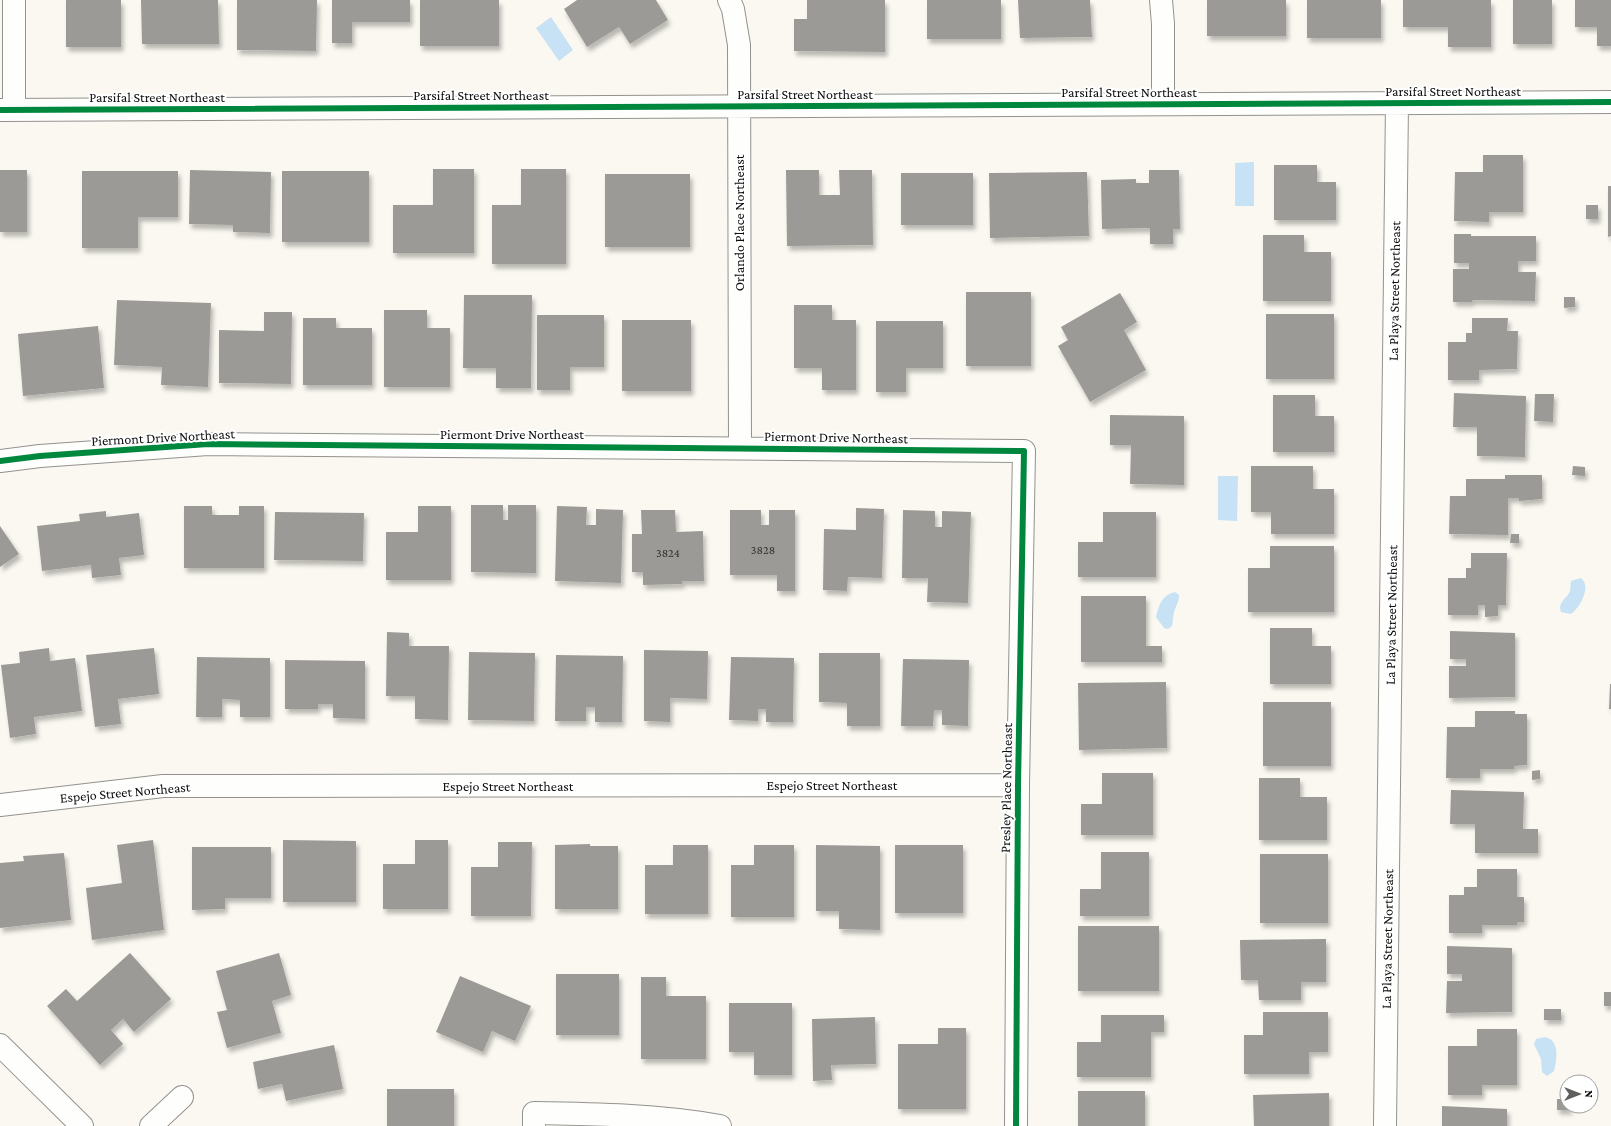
<svg xmlns="http://www.w3.org/2000/svg" width="1611" height="1126" font-family="'Crimson Pro',serif">
<style>
.water{fill:#c7e2f4}
.building{fill:#9c9a96;filter:url(#shadow)}
.lines{fill:none;stroke-linecap:round;stroke-linejoin:round}
.minor-casing{stroke:#93928f;stroke-width:24}
.minor{stroke:#fefefd;stroke-width:22}
.cycleway-casing{stroke:#fff;stroke-width:8}
.cycleway{stroke:#00873e;stroke-width:6}
.labels{text-anchor:middle;dominant-baseline:central;stroke-width:4;stroke-linejoin:round;paint-order:stroke}
.number-label{font-size:12px;fill:#30302e}
.street-label{font-size:14px;fill:#0c0c0c;stroke:#fff}
</style>
<defs>
<filter id="shadow"><feDropShadow dx="2.5" dy="4.5" stdDeviation="2" flood-color="#0004"/></filter>
</defs>
<rect width="100%" height="100%" fill="#faf8f0"/>
<path class="water" d="M551 17 573 50 559 61 536 28Z
M1254 162V206H1235V163Z
M1218 476H1238L1237 521 1218 520Z
M1581 578C1592 586 1580 608 1571 614L1561 612C1557 602 1567 599 1570 591 1571 588 1570 584 1571 581Z
M1175 592 1179 595C1179 602 1176 606 1174 612 1173 617 1173 622 1172 626L1168 629 1164 628 1156 617C1159 605 1162 595 1175 592Z
M1545 1037C1560 1040 1557 1060 1554 1071L1547 1076 1542 1072 1541 1059 1534 1044 1536 1039Z"/>
<path class="building" d="M66 0H121V47H66Z
M141 0H218L219 44H142Z
M237 0H317L316 51 237 50Z
M332 0H410V22H352V43H332Z
M420 0H499V46H420Z
M577 0H656L668 20 630 44 619 27 587 47 564 9Z
M807 0H885V52L794 51V19H807Z
M927 0H1001V39H927Z
M1018 0H1090L1092 37 1020 38Z
M1207 0H1286V36H1207Z
M1307 0H1381V38H1307Z
M1403 0H1491V47H1448V27H1403Z
M1513 0H1552V44H1513Z
M1575 0H1611V46H1597V27H1575Z
M1483 155H1523V212H1489V222L1454 221 1455 172H1483Z
M1274 165H1317V182H1336V220H1274Z
M433 169H474V253H393V205H433Z
M521 169H566V264H492V205H521Z
M0 170H27V232H0Z
M190 170 271 172 270 233 233 232V225L189 224Z
M786 170H819V195H840L839 170H872L873 245 787 246Z
M1149 170H1179L1180 229H1173V244H1150V228L1102 229 1101 180 1136 179V183H1149Z
M82 171H178V217H138V248H82Z
M282 171H369V242H282Z
M1087 172 1089 236 990 238 989 173Z
M901 173H973V225H901Z
M605 174H690V247H605Z
M1608 186H1611V236L1608 237Z
M1586 205H1598V219H1586Z
M1454 234H1471V236H1536V261H1518V272H1536L1535 301 1472 300V302H1453V269H1469V263H1454Z
M1263 235H1304V252H1331V301H1263Z
M966 292H1031V366H966Z
M1120 293 1137 322 1124 330 1146 370 1090 402 1058 346 1068 340 1061 327Z
M464 295H532L531 388H496V368H463Z
M1564 297H1575V307L1564 308Z
M117 300 211 303 208 387 161 385 162 367 114 365Z
M794 305H832V320H856V390H822V368H794Z
M384 310H427V328H450V387H384Z
M264 312H292L291 384 219 383V330L264 331Z
M1266 314H1334V379H1266Z
M537 315H604V367H570V390H537Z
M303 318H336V328H372V385H303Z
M1472 318H1508L1507 331H1518L1517 369 1479 370V380H1448V342H1466V333H1472Z
M622 320H691V391H622Z
M876 321H943V368H906V392H876Z
M98 326 104 388 23 396 18 334Z
M1454 393 1526 396 1525 457 1477 456V427H1453Z
M1535 394H1554L1553 422 1534 421Z
M1273 395H1315V416H1334V452H1273Z
M1110 415 1184 416V485L1130 484 1131 445H1110Z
M1251 466H1313V489H1334V534H1271V512H1251Z
M1573 466 1585 467V476L1572 475Z
M1505 475H1542V499L1519 501V498H1508V535L1449 534 1450 496H1466V479H1505Z
M471 505H503V520H508V505H536V573L471 572Z
M184 506H212V515H239V506H264V568H184Z
M418 506H451V580H386V532H418Z
M557 506 587 507 586 525H596V509L623 510 621 583 555 581Z
M856 508 884 509 882 578 848 577 847 591 823 590 824 529 856 530Z
M641 510H675L676 532 703 531 704 581H682V584L643 585V572H632V534H642Z
M730 510H761V525H769V510H795V591H777V575H730Z
M903 510 935 511V527H942V511L971 512 968 603 927 602 928 578H902Z
M106 511V517L139 513 144 555 119 558 121 575 92 578 91 565 42 571 37 526 80 521 79 514Z
M275 512 364 513 363 561 274 560Z
M1103 512H1156V577H1078V542H1103Z
M0 526 19 554 0 567Z
M1511 534H1519V543H1510Z
M1270 546H1334V612H1248V568H1270Z
M1471 553H1507L1506 605H1498V616L1485 617V605H1478V615H1448V578H1466V568H1471Z
M1081 596H1146V646H1162V662H1081Z
M1270 628H1312V646H1331V684H1270Z
M1450 631 1515 633V697L1449 698V666H1466V659H1450Z
M387 632 409 633V646H449L448 720 415 719V696H386Z
M49 648 50 661 75 658 82 711 34 717 36 734 10 738 1 665 20 663 19 652Z
M154 648 159 694 118 699 121 724 95 727 86 655Z
M644 650 708 651 707 699 670 698V722L644 721Z
M469 652 535 653 534 721 468 720Z
M819 653H880V726H847V703L819 702Z
M556 655 623 656 622 722H595V707H586V721H555Z
M197 657 270 658V717H240V700L222 699V717H196Z
M731 657 794 658 793 722H766V709H758V721L729 720Z
M903 659 969 660 968 726 942 725V710H934L933 726H901Z
M285 660 365 661V719L333 718V704H318V709H285Z
M1166 682 1167 748 1079 750 1078 683Z
M1610 684H1611V709H1609Z
M1263 702H1331V766H1263Z
M1475 711H1515V714H1527V765L1514 766V769H1480V778H1446L1447 727H1475Z
M1540 770V779L1532 780V771Z
M1102 773H1153V835H1081V804H1102Z
M1259 778H1300V797H1327V840H1259Z
M1451 790 1524 792 1523 829H1538V853H1475V824H1450Z
M153 840 164 930 92 940 86 888 122 883 117 845Z
M283 840 356 841V902H283Z
M415 840H448V909H383V864H415Z
M498 842H532L531 916H471V867H498Z
M590 844V846H618V909H555V845Z
M673 845H708V914H645V865H673Z
M754 845H794V917H731V865H754Z
M816 845 880 846V930L839 929V911H816Z
M895 845H963V913H895Z
M192 847H271V898H225V909L192 910Z
M1101 852H1149V916H1080V889H1101Z
M64 853 71 920 0 928V863L24 861 23 856Z
M1260 854H1328V923H1260Z
M1477 869H1517V897H1524V922H1517V925H1482V933H1449V895H1464V887H1477Z
M1078 926H1159V991H1078Z
M1326 939V982H1301V1000H1259L1258 980H1241L1240 940Z
M1447 946 1512 948V1012L1446 1013 1447 981H1462V974H1447Z
M130 953 171 999 134 1032 123 1019 111 1030 123 1044 100 1065 47 1006 66 989 77 1001Z
M279 953 291 995 272 1001 281 1033 227 1048 217 1012 227 1010 216 971Z
M556 974H619V1035H556Z
M460 976 531 1006 515 1041 492 1031 483 1052 436 1032Z
M641 977H666V996H706V1059H641Z
M1604 992H1611V1006H1604Z
M729 1003H792V1075H754V1052H729Z
M1544 1009H1561V1020H1544Z
M1263 1012H1328V1052H1309V1074H1244V1035H1263Z
M1101 1015H1164V1032H1151V1077H1077V1042H1101Z
M875 1017 876 1064 831 1065 832 1080 813 1081 812 1019Z
M938 1028H966V1109H898V1044H938Z
M1477 1029H1517V1085H1482V1095H1448V1046H1477Z
M334 1045 343 1089 286 1101 282 1084 258 1089 253 1062Z
M387 1089H454V1126H387Z
M1078 1091H1145V1126H1078Z
M1329 1093V1126H1254L1253 1095Z
M1557 1099H1567V1106H1570V1110H1557Z
M1442 1106 1507 1109V1126H1442Z"/>
<g class="lines">
<g class="minor-casing">
<path id="minor" d="M729 0 733 9 739 45 740 448
M1161 0 1163 24V104
M0 110 1611 102
M14 110V0
M0 461 40 456 208 444 1024 451 1018 785 1016 1126
M0 805 163 786 1018 785
M0 1045 82 1126
M151 1126 182 1097
M534 1126V1113C597 1114 658 1115 720 1126
M1385 1126 1397 103"/>
</g>
<use href="#minor" class="minor"/>
<g class="cycleway-casing">
<path id="cycleway" d="M0 110 1611 102
M0 461 40 456 208 444 1024 451 1018 785 1016 1126"/>
</g>
<use href="#cycleway" class="cycleway"/>
</g>
<g class="labels">
<g class="number-label">
<text x="763" y="550">3828</text>
<text x="668" y="553">3824</text>
</g>
<g class="street-label">
<text x="1453" y="91">Parsifal Street Northeast</text>
<text x="1129" y="92">Parsifal Street Northeast</text>
<text x="805" y="94">Parsifal Street Northeast</text>
<text x="481" y="95">Parsifal Street Northeast</text>
<text x="157" y="97">Parsifal Street Northeast</text>
<text transform="translate(739 223) rotate(-90)">Orlando Place Northeast</text>
<text transform="translate(1394 291) rotate(-89)">La Playa Street Northeast</text>
<text x="512" y="434">Piermont Drive Northeast</text>
<text transform="translate(163 437) rotate(-3)">Piermont Drive Northeast</text>
<text transform="translate(836 437) rotate(1)">Piermont Drive Northeast</text>
<text transform="translate(1391 615) rotate(-89)">La Playa Street Northeast</text>
<text x="832" y="785">Espejo Street Northeast</text>
<text x="508" y="786">Espejo Street Northeast</text>
<text transform="translate(1006 788) rotate(-89)">Presley Place Northeast</text>
<text transform="translate(125 792) rotate(-5)">Espejo Street Northeast</text>
<text transform="translate(1387 939) rotate(-89)">La Playa Street Northeast</text>
</g>
</g>
<g transform="translate(1579 1094) rotate(90)"><circle r="19" fill="#ffffff" stroke="#9e9e9e"/>
<path d="M0-3L7 15L0 10L-7 15Z" fill="#5f5f5c"/>
<text y="-6" font-size="11" font-weight="bold" text-anchor="middle" fill="#0c0c0c">N</text>
</g>
</svg>
